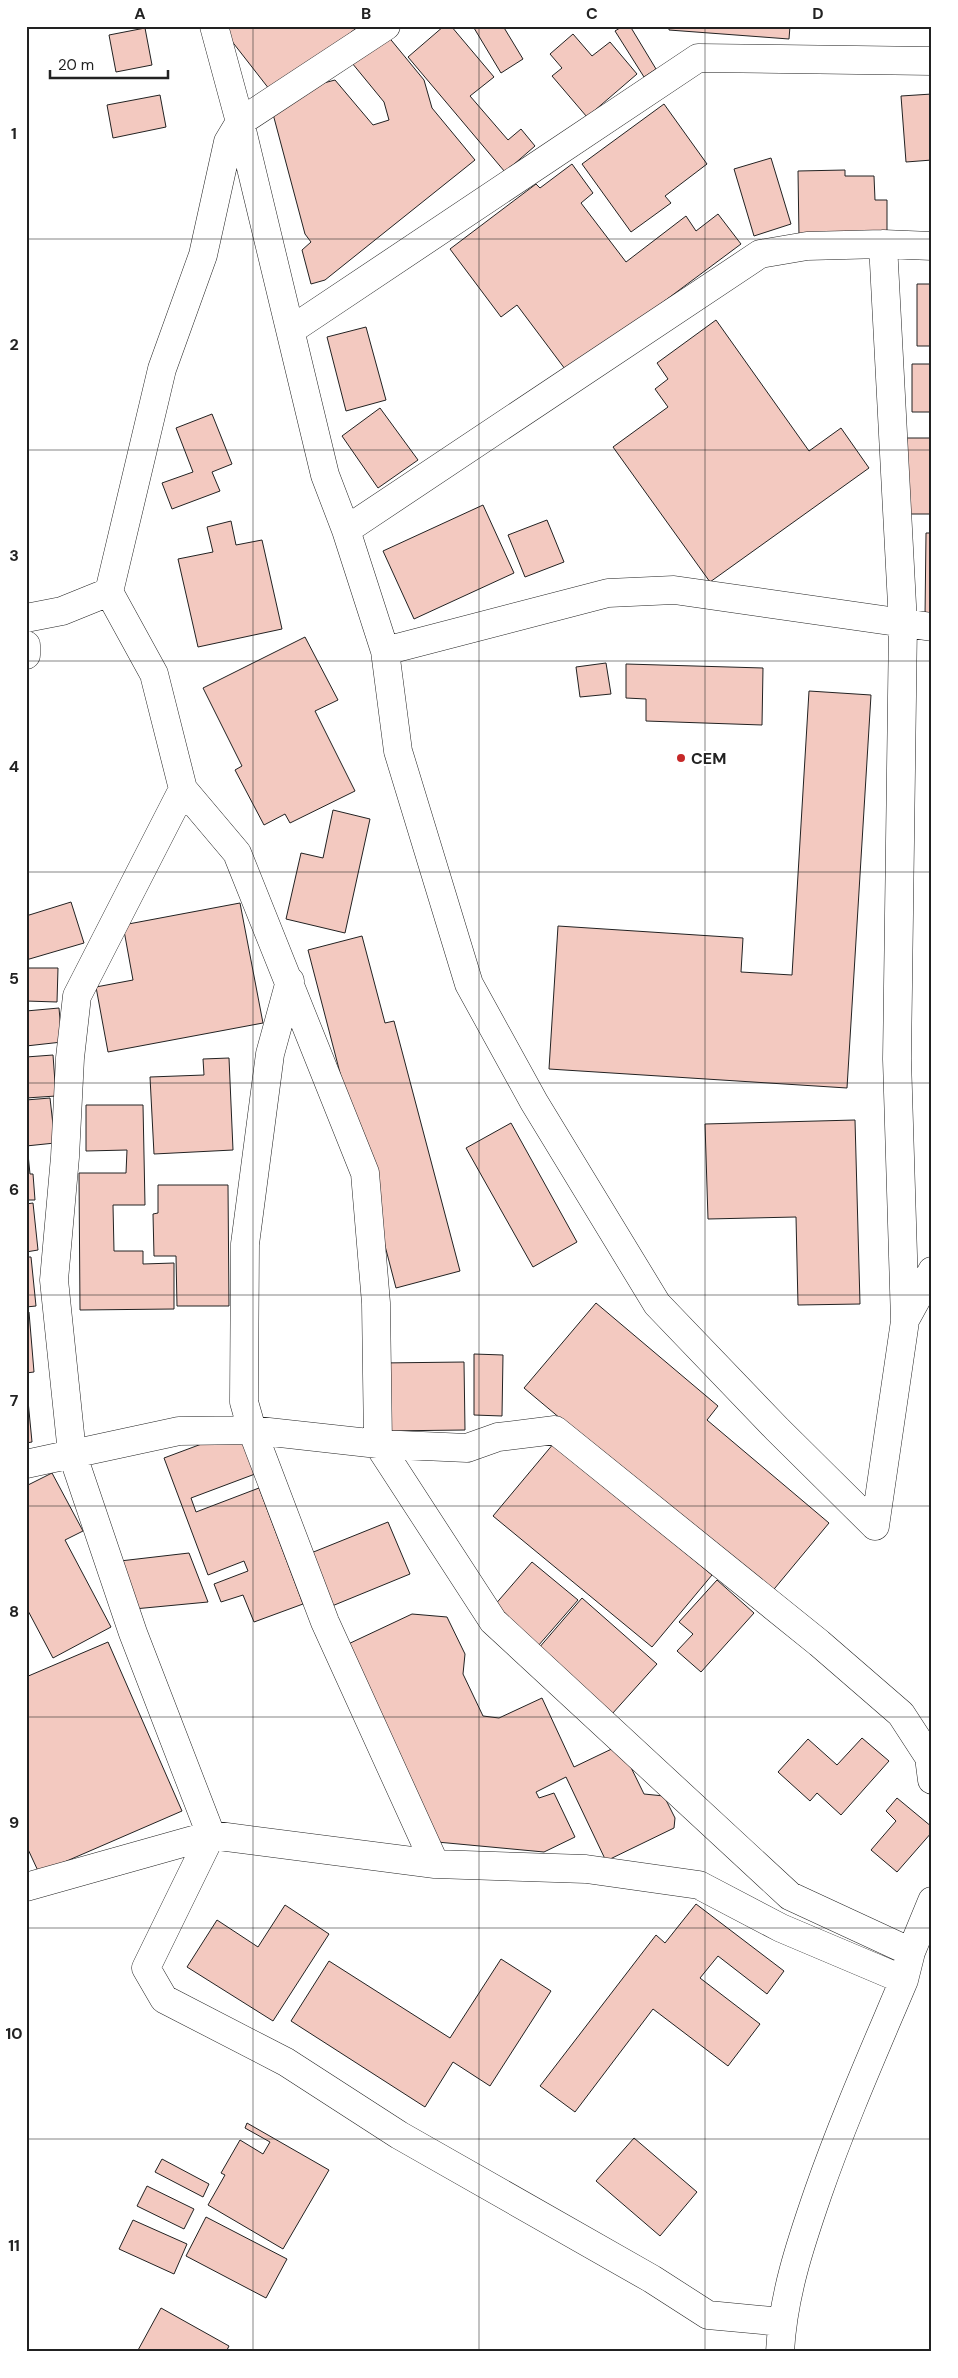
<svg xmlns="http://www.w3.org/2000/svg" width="958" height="2378" font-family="'DM Sans',sans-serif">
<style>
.building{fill:#f3c9c0;stroke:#222}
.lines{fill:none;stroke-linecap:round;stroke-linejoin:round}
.street-casing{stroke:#222;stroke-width:29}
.street{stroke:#fff;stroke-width:28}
.grid{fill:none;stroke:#222;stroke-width:1;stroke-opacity:0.55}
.poi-dot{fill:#c62828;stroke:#fff;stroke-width:2}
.labels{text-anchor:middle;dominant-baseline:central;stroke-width:4;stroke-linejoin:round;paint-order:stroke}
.poi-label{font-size:16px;font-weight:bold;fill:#222;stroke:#fff;text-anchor:start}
.neatline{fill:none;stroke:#222;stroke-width:2}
.grid-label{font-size:16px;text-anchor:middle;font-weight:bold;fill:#222}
</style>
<rect width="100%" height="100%" fill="#fff"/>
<path class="building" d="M220 26H359L273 94Z
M444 26H451L494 77 470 96 508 140 521 129 535 146 505 172 408 57Z
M477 26H503L523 59 501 73 474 28Z
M623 26H630L656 69 644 77 615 31Z
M669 26H790L789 39 669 30Z
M145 28 152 65 116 72 109 35Z
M573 34 592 56 610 42 637 74 587 117 552 76 562 68 550 54Z
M387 35 424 80 432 108 475 160 325 280 311 284 302 250 311 242 305 234 273 114 305 88 335 80 373 125 389 120 384 102 352 63Z
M932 94V160L906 162 901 96Z
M160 95 166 127 113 138 107 105Z
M664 104 707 164 665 196 671 203 631 232 582 164Z
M771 158 791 224 754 236 734 169Z
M572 164 593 193 581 203 626 262 686 216 696 231 718 214 741 244 568 373 517 305 501 317 450 249 536 184 540 188Z
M845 170V176H874L875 200H887V236L799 237 798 171Z
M917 284H932V346H917Z
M716 320 809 451 841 428 869 468 710 582 613 447 668 407 655 389 668 379 657 363Z
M366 327 386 400 346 411 327 337Z
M912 364H932V412H912Z
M380 408 418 460 378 488 342 436Z
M212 414 232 464 212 472 220 491 172 509 162 483 193 472 176 428Z
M907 438H932V514H908Z
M483 505 514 573 414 619 383 551Z
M547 520 564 562 525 577 508 535Z
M231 521 236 545 262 540 282 629 198 647 178 559 213 552 207 527Z
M926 533H932V618L925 617Z
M305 637 338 700 315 711 355 791 290 823 285 814 264 825 235 770 242 766 203 688Z
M606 663 611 694 580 697 576 667Z
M626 664 763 668 762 725 646 721V699L626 698Z
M809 691 871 695 847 1088 549 1069 558 926 743 938 741 972 792 975Z
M333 810 370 819 345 933 286 919 301 853 323 858Z
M71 902 84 943 26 960V916Z
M240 903 263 1023 108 1052 96 987 133 980 123 925Z
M362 936 385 1023 394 1021 460 1271 396 1288 308 950Z
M26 968H58L57 1002 26 1001Z
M59 1008 62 1042 26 1046V1011Z
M53 1055 56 1096 26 1098V1057Z
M229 1058 233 1150 154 1154 150 1077 204 1075 203 1059Z
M50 1098 55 1143 26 1146V1100Z
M86 1105H143L145 1205H113L114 1251H143V1264L174 1263V1309L80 1310 79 1173H126L127 1150 86 1151Z
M855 1120 860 1304 798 1305 796 1217 708 1219 705 1124Z
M511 1123 577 1242 533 1267 466 1148Z
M26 1154H28L30 1174H33L35 1200H26Z
M158 1185H228L229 1306H177L176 1256H154L153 1214 158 1213Z
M33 1203 38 1250 26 1252V1204Z
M26 1257H31L36 1306 26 1307Z
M596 1303 718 1406 707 1420 829 1523 770 1594 524 1388Z
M26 1312H29L34 1372 26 1373Z
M474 1354 503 1355 502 1416 474 1415Z
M464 1362 465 1430 382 1431 381 1363Z
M26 1380 32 1442 26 1443Z
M239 1430 255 1474 191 1498 196 1512 259 1488 303 1604 254 1622 243 1595 221 1602 214 1584 248 1571 244 1561 208 1575 164 1458Z
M554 1443 712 1575 652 1647 493 1516Z
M52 1473 83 1531 65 1540 111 1627 53 1658 26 1607V1486Z
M388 1522 410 1574 332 1606 311 1553Z
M189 1553 208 1602 134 1609 120 1561Z
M532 1562 578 1600 538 1646 493 1607Z
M717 1580 754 1613 701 1672 677 1651 693 1634 679 1622Z
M582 1598 657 1664 612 1714 538 1649Z
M412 1614 447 1617 465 1654 463 1674 483 1716 499 1718 542 1698 574 1767 620 1745 644 1794 664 1796 675 1818 674 1828 606 1861 566 1777 536 1792 539 1798 554 1793 575 1837 544 1852 437 1842 344 1646Z
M108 1642 182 1811 39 1873 26 1845V1677Z
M862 1738 889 1761 841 1815 817 1793 810 1801 778 1772 808 1739 837 1765Z
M897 1798 932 1827V1832L897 1872 871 1850 896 1821 886 1811Z
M696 1904 784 1971 767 1994 718 1956 700 1978 760 2024 728 2066 653 2009 575 2112 540 2086 656 1935 665 1943Z
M285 1905 329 1934 273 2021 187 1967 217 1920 258 1947Z
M501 1959 551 1991 490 2086 453 2062 425 2107 291 2021 329 1961 450 2038Z
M247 2123 329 2170 283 2249 208 2205 225 2175 221 2173 240 2140 263 2154 270 2142 245 2128Z
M634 2138 697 2192 660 2236 596 2181Z
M162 2159 209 2184 203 2197 155 2172Z
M147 2186 194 2209 184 2229 137 2206Z
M206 2217 287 2259 266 2298 186 2256Z
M133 2220 187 2244 174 2274 119 2249Z
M161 2308 229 2346 226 2352H137Z"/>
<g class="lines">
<g class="street-casing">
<path id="street" d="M214 26 240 122 325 475 346 530 385 651 398 751 469 984 534 1102 657 1304 777 1429 875 1526
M386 26 240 122 228 142 203 255 162 369 109 592 154 674 183 789 237 853 365 1173 376 1303 378 1444 493 1621 790 1896 911 1952
M291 330 698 58 932 61
M346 530 760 254 807 246 883 244 932 246
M26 618 62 611 109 592
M26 645V655
M385 651 608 593 674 590 932 627
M183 789 77 996 70 1058 65 1157 54 1280 72 1453 133 1633 211 1835 146 1968 164 1999 286 2062 399 2135 652 2279 708 2315 782 2322
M290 981 270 1054 245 1244 244 1402 252 1430 325 1622 435 1864
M905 1320 932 1271
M26 1464 179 1431 252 1430 378 1444 467 1448 498 1437 555 1430 819 1643 901 1714 929 1757 932 1780
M875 1526 905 1321 897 1059 903 624 883 244
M26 1887 211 1835 435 1864 586 1869 699 1885 781 1928 904 1980
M780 2352C783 2296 800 2245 818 2193 843 2121 874 2051 904 1980L911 1952 932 1901"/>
</g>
<use href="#street" class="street"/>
</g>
<path class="grid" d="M253 26V2352M479 26V2352M705 26V2352M26 239H932M26 450H932M26 661H932M26 872H932M26 1083H932M26 1295H932M26 1506H932M26 1717H932M26 1928H932M26 2139H932"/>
<circle class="poi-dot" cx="681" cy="758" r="5"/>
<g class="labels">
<g class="poi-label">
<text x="691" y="758">CEM</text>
</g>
</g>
<rect width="958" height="2378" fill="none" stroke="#ffffff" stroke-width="55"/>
<path d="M50 70v8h118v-8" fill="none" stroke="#222222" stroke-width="2.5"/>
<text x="58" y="70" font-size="15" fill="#222222" stroke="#ffffff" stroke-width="4" paint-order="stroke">20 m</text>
<rect x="28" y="28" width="902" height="2322" class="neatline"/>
<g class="grid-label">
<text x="140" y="19">A</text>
<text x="366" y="19">B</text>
<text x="592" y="19">C</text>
<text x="818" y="19">D</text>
<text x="14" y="139">1</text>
<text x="14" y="350">2</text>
<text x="14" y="561">3</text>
<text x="14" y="772">4</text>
<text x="14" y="984">5</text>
<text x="14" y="1195">6</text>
<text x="14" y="1406">7</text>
<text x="14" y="1617">8</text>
<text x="14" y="1828">9</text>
<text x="14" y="2039">10</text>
<text x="14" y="2251">11</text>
</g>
</svg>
